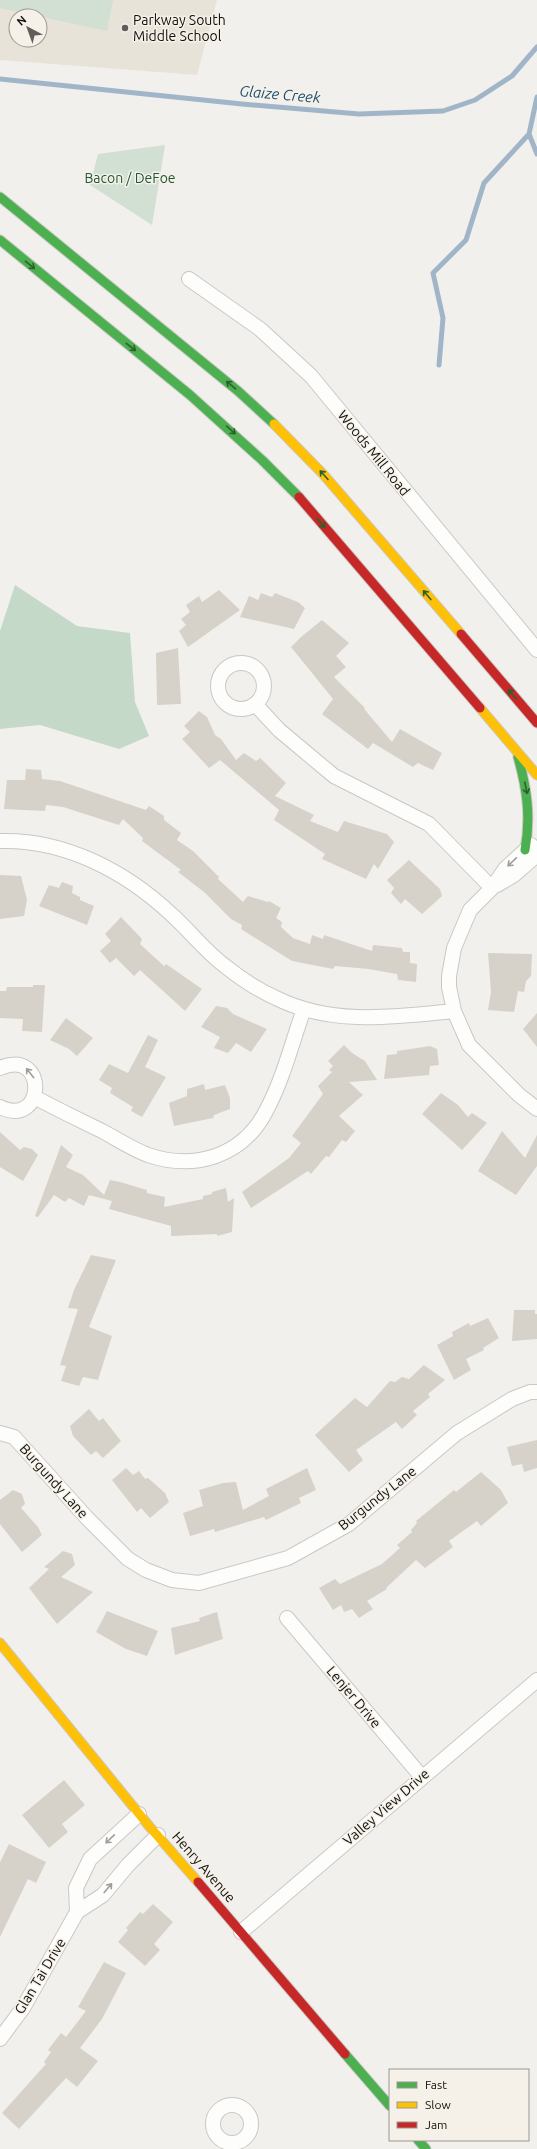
<svg xmlns="http://www.w3.org/2000/svg" width="537" height="2149" font-family="Ubuntu,sans-serif">
<style>
.built{fill:#e8e3d9;fill-rule:evenodd}
.green{fill:#d2dfd3}
.forest{fill:#c5d9c9}
.lines{fill:none;stroke-linecap:round;stroke-linejoin:round}
.stream{stroke:#a1b5c8;stroke-width:5}
.building{fill:#d6d2c9}
.street-casing{stroke:#cac8c4;stroke-width:16}
.fast-casing{stroke:#cac8c4;stroke-width:11}
.slow-casing{stroke:#cac8c4;stroke-width:11}
.jam-casing{stroke:#cac8c4;stroke-width:11}
.street{stroke:#fdfdfc;stroke-width:14}
.fast{stroke:#4caf50;stroke-width:9}
.slow{stroke:#ffc107;stroke-width:9}
.jam{stroke:#c62828;stroke-width:9}
.oneway{stroke:#2e602e}
.oneway2{stroke:#9f9e9c}
.poi-dot{fill:#605e5b;stroke:#f6f1e8;stroke-width:1.5}
.labels{text-anchor:middle;dominant-baseline:central;stroke-width:3;stroke-linejoin:round;paint-order:stroke}
.poi-label{font-size:14px;fill:#11100d;stroke:#f6f1e8;text-anchor:start}
.park-label{font-size:14px;fill:#1c5938;stroke:#f6f1e8}
.street-label{font-size:14px;fill:#11100d;stroke:#f6f1e8}
.water-label{font-size:15px;font-style:italic;fill:#1b4c72;stroke:#f6f1e8}
</style>
<rect width="100%" height="100%" fill="#f2f0ec"/>
<path class="built" d="M0 0H217L197 75 0 60ZM16 16H40V40H16Z"/>
<path class="green" d="M0 0H113L107 31 0 8Z
M165 145 152 225 90 185 98 154Z"/>
<path class="forest" d="M15 585 77 626 130 633 135 702 149 736 119 749 40 725 0 729V631Z"/>
<g class="lines">
<path class="stream" d="M0 79 242 104 359 114 443 111 475 100 512 76 537 47
M537 97 529 134 537 154
M439 365 443 318 433 273 466 240 484 183 529 134"/>
</g>
<path class="building" d="M219 590 240 610 188 647 179 631 186 625 181 619 190 612 186 605 199 596 202 602Z
M261 593 272 597 275 593 298 602 305 608 294 629 240 617 249 596 258 600Z
M322 620 349 643 336 656 346 667 334 677 364 707 365 710 392 742 400 729 442 753 433 770 418 763 413 767 373 743 368 749 322 714 333 699 291 647 301 637Z
M178 648 181 704 157 705 156 653Z
M199 711 207 717 215 735 221 739 236 760 244 753 256 761 260 758 286 783 275 796 314 815 310 821 338 832 344 821 387 834 394 842 378 869 374 864 366 879 322 859 325 854 274 820 279 810 220 760 209 768 182 739 190 732 184 726Z
M26 769 41 770 42 779 60 781 146 810 149 806 164 816V820L181 833 177 840 193 851 219 877 218 879 243 902 248 896 268 902 269 901 281 908 276 918 282 922 281 927 293 938 310 944 312 935 323 939 324 935 372 951 373 945 402 948 403 952H410V963L417 964 416 982 398 980 397 974 368 969 335 966 333 969 292 961 241 929 242 925 231 919 204 892 178 872 181 870 142 841 143 838 123 819 119 825 63 807 46 805 45 811 4 809 7 780H25Z
M409 860 440 889 442 896 422 914 405 899 401 904 391 893 394 888 387 880Z
M0 875 21 876 27 900 24 916 0 919Z
M62 882 73 886 72 893 80 897V900L94 906 87 925 39 906 49 885 59 888Z
M121 917 142 939 140 944 164 966 166 964 202 989 185 1011 140 970 134 976 116 958 110 963 100 951 111 941 105 934Z
M488 953 532 954 531 976 526 981 524 992 518 991 514 1012 488 1010 491 992Z
M33 985H45L42 1032 22 1031 23 1019 0 1018V991H6L7 987H33Z
M216 1006 227 1008 233 1014 267 1029 251 1052 236 1043 228 1053 214 1048 220 1037 201 1027Z
M537 1013V1047L523 1029Z
M66 1018 93 1038 77 1056 69 1049 50 1040Z
M148 1035 158 1040 145 1067 166 1077 142 1117 131 1111 133 1107 110 1093 112 1088 99 1080 109 1064 128 1073Z
M344 1045 352 1053 365 1061 377 1080 349 1082 363 1095 339 1116 355 1131 346 1142 342 1140 329 1157 326 1156 311 1174 308 1171 251 1208 242 1192 289 1158 301 1143 292 1136 323 1094 318 1086 332 1072 329 1070 333 1066 328 1061Z
M430 1046 437 1049 439 1065 430 1066 429 1075 384 1079 387 1055 397 1054V1051Z
M204 1084 205 1090 225 1085 230 1098V1109L214 1115 213 1118 174 1126 169 1103 187 1096V1089Z
M441 1093 458 1105 468 1117 472 1113 487 1123 462 1150 422 1114Z
M502 1131 525 1158 537 1135V1166L516 1195 478 1171Z
M0 1132 20 1150 24 1147 32 1149 38 1155 23 1181 0 1167Z
M61 1145 73 1155 66 1167 83 1175 104 1195 110 1180 120 1182 147 1190V1193L165 1197 164 1207 203 1199V1196L212 1194V1192L226 1188 228 1202 234 1198 232 1232 217 1236V1234L171 1236V1226L109 1209 112 1201 89 1195 84 1206 69 1198 65 1202 54 1195 38 1217 35 1216Z
M91 1255 116 1260 89 1327 112 1336 98 1380 83 1377 79 1386 61 1381 66 1366 60 1365 78 1309 68 1308 74 1290Z
M514 1310H535V1314H537V1339L512 1341Z
M488 1318 499 1338 483 1348 484 1350 466 1359 471 1370 454 1380 437 1345 453 1336 452 1332 469 1323 470 1326Z
M424 1365 445 1380 428 1394 430 1397 413 1411 417 1415 402 1429 396 1422 356 1450 363 1460 349 1472 315 1435 355 1398 367 1407 390 1381 395 1382 402 1377 409 1379Z
M89 1409 99 1421 103 1418 121 1441 103 1458 96 1451 91 1455 73 1436 70 1426Z
M537 1440V1468L524 1472 522 1464 512 1466 507 1447Z
M126 1468 133 1475 139 1471 145 1479 148 1478 165 1493 169 1502 150 1518 141 1508 137 1512 112 1480Z
M307 1468 316 1490 299 1498 301 1503 266 1520 264 1517 215 1532 214 1529 190 1536 183 1513 203 1506 199 1490 223 1483 236 1482 243 1510 269 1496 266 1489Z
M481 1472 501 1490 508 1503 481 1526 477 1521 449 1541 453 1547 425 1568 416 1560 386 1588 387 1589 367 1601 373 1609 359 1618 352 1609 344 1612 341 1605 333 1610 319 1588 335 1579 340 1584 382 1564 400 1548 397 1545 412 1532 411 1530 417 1523 416 1521 454 1490 456 1492Z
M13 1490 22 1494 25 1504 21 1508 38 1527 42 1535 22 1552 0 1524V1500Z
M63 1551 72 1554 75 1565 61 1577 93 1592 57 1624 29 1588 49 1569 44 1567Z
M107 1611 158 1631 147 1656 126 1649 96 1632Z
M217 1612 223 1639 175 1655 171 1628 200 1621 199 1618Z
M64 1780 85 1805 62 1824 68 1832 49 1848 22 1815Z
M9 1844 46 1862 36 1883 28 1879 0 1937V1862Z
M153 1904 173 1922 154 1944 160 1950 145 1966 118 1942 128 1930 126 1928 140 1912 143 1914Z
M104 1962 126 1973 102 2019 80 2048 98 2061 77 2087 66 2078 19 2129 2 2113 46 2064 44 2062 51 2052 48 2050 61 2033 66 2037 86 2011 78 2007Z"/>
<g class="lines">
<g class="street-casing">
<path id="street" d="M189 279 260 329 311 376 537 650
M218 686a23 23 0 1 1 46 0a23 23 0 1 1-46 0Z
M255 704 279 730 334 776 429 824 492 888
M0 841C64 839 125 871 171 914 189 930 205 951 225 966 240 978 258 990 276 998 332 1026 394 1017 454 1011
M531 845 505 869 492 888 470 910 454 948 449 976V987L454 1011 469 1045 519 1095 537 1109
M497 885 514 875 537 855
M0 1068C48 1047 46 1129 0 1107
M34 1097C57 1109 79 1120 102 1131 117 1139 132 1149 148 1155 195 1171 243 1156 266 1111 283 1080 292 1042 304 1009
M0 1433 14 1437 87 1518 128 1559 146 1570 172 1580 199 1583 288 1558 349 1524 457 1433 512 1399 530 1392H537
M287 1618 421 1776
M77 1912 76 1888 90 1859 139 1814
M241 1932 537 1680
M0 2039 23 2008 77 1912 103 1895 128 1865 158 1835
M213 2124a19 19 0 1 1 38 0a19 19 0 1 1-38 0Z"/>
</g>
<g class="fast-casing">
<path id="fast" d="M0 197 238 391 274 424
M0 240 190 395 262 460 299 497
M518 757C527 789 531 817 525 850
M345 2054 390 2106
M418 2140 426 2149"/>
</g>
<g class="slow-casing">
<path id="slow" d="M274 424 323 474 461 634
M480 708 537 775
M0 1643 149 1826 198 1882"/>
</g>
<g class="jam-casing">
<path id="jam" d="M299 497 480 708
M461 634 537 723
M198 1882 345 2054"/>
</g>
<use href="#street" class="street"/>
<use href="#fast" class="fast"/>
<use href="#slow" class="slow"/>
<use href="#jam" class="jam"/>
</g>
<defs><path id="oneway-shaft" d="M-6 0H5M1.5-3L5.5 0L1.5 3" fill="none" stroke-width="1.6" stroke-linecap="round" stroke-linejoin="round"/></defs>
<g class="oneway">
<use href="#oneway-shaft" transform="translate(30 265) rotate(39)"/>
<use href="#oneway-shaft" transform="translate(131 347) rotate(38)"/>
<use href="#oneway-shaft" transform="translate(231 385) rotate(-140)"/>
<use href="#oneway-shaft" transform="translate(231 430) rotate(42)"/>
<use href="#oneway-shaft" transform="translate(324 475) rotate(-132)"/>
<use href="#oneway-shaft" transform="translate(321 523) rotate(49)"/>
<use href="#oneway-shaft" transform="translate(427 595) rotate(-130)"/>
<use href="#oneway-shaft" transform="translate(512 694) rotate(-131)"/>
<use href="#oneway-shaft" transform="translate(526 788) rotate(78)"/>
</g>
<g class="oneway2">
<use href="#oneway-shaft" transform="translate(512 862) rotate(136)"/>
<use href="#oneway-shaft" transform="translate(30 1073) rotate(-128)"/>
<use href="#oneway-shaft" transform="translate(110 1839) rotate(136)"/>
<use href="#oneway-shaft" transform="translate(108 1888) rotate(-50)"/>
</g>
<circle class="poi-dot" cx="125" cy="28" r="4"/>
<g class="labels">
<g class="poi-label">
<text x="133" y="20">Parkway South<tspan x="133" dy="16">Middle School</tspan></text>
</g>
<g class="park-label">
<text x="130" y="178">Bacon / DeFoe</text>
</g>
<g class="street-label">
<text transform="translate(374 453) rotate(51)">Woods Mill Road</text>
<text transform="translate(54 1481) rotate(48)">Burgundy Lane</text>
<text transform="translate(377 1498) rotate(-38)">Burgundy Lane</text>
<text transform="translate(354 1697) rotate(50)">Lenjer Drive</text>
<text transform="translate(386 1807) rotate(-41)">Valley View Drive</text>
<text transform="translate(204 1867) rotate(49)">Henry Avenue</text>
<text transform="translate(40 1976) rotate(-59)">Glan Tai Drive</text>
</g>
<g class="water-label">
<text transform="translate(280 94) rotate(5)">Glaize Creek</text>
</g>
</g>
<rect x="389" y="2069" width="140" height="72" fill="#f6f1e8" stroke="#9a9790"/>
<rect x="397" y="2082" width="20" height="6" fill="#4caf50" stroke="#9a9790"/>
<text x="425" y="2089" font-size="12" fill="#11100d">Fast</text>
<rect x="397" y="2102" width="20" height="6" fill="#ffc107" stroke="#9a9790"/>
<text x="425" y="2109" font-size="12" fill="#11100d">Slow</text>
<rect x="397" y="2122" width="20" height="6" fill="#c62828" stroke="#9a9790"/>
<text x="425" y="2129" font-size="12" fill="#11100d">Jam</text>
<g transform="translate(28 28) rotate(319)"><circle r="19" fill="#f6f1e8" stroke="#9a9790"/>
<path d="M0-3L7 15L0 10L-7 15Z" fill="#605e5b"/>
<text y="-6" font-size="11" font-weight="bold" text-anchor="middle" fill="#11100d">N</text>
</g>
</svg>
